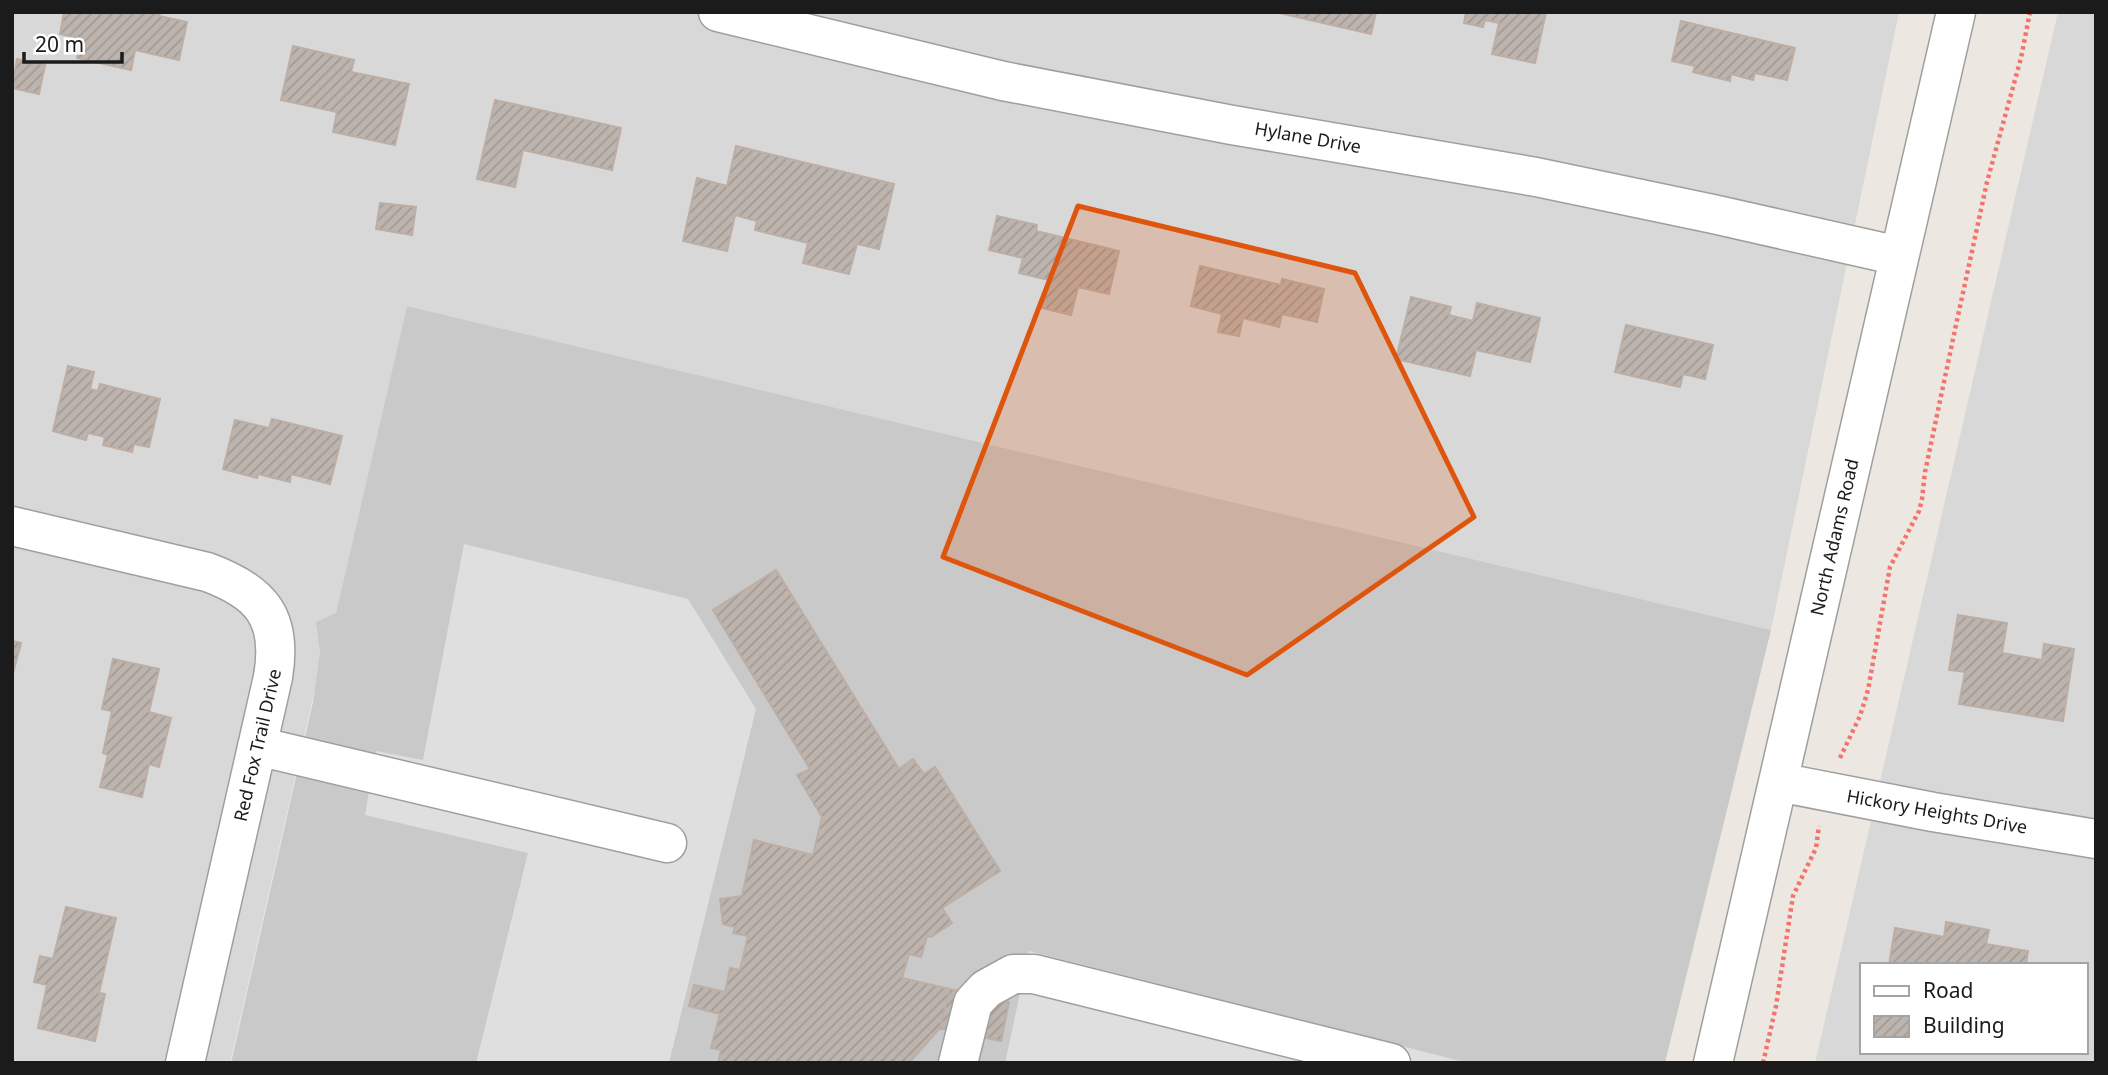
<svg xmlns="http://www.w3.org/2000/svg" width="2108" height="1075" font-family="'Noto Sans',sans-serif">
<style>
.residential{fill:#d9d8d8;fill-rule:evenodd}
.religious{fill:#c9c9c9}
.parking{fill:#dfdfdf}
.building{fill:url(#building-hatch);stroke:#bdaea5;stroke-width:2}
.lines{fill:none;stroke-linecap:round;stroke-linejoin:round}
.minor-casing{stroke:#9f9f9f;stroke-width:41}
.path{stroke:#f2746d;stroke-width:4.5;stroke-dasharray:3.5 3.5;stroke-linecap:butt}
.minor{stroke:#fff;stroke-width:38}
.marked{fill:#de560d;fill-opacity:0.2;stroke:#de560d;stroke-width:5;stroke-linejoin:round}
.labels{text-anchor:middle;dominant-baseline:central;stroke-width:6;stroke-linejoin:round;paint-order:stroke}
.street-label{font-size:18px;fill:#1b1b1b;stroke:#fff}
</style>
<defs>
<pattern id="building-hatch" width="6" height="6" patternUnits="userSpaceOnUse" patternTransform="scale(1.75)"><rect width="6" height="6" fill="#bdb4ae"/><path d="M-1 1l2-2M0 6l6-6M5 7l2-2" fill="none" stroke="#a29a95"/></pattern>
</defs>
<rect width="100%" height="100%" fill="#ece8e1"/>
<path class="residential" d="M12 12H1899L1771 630 407 306 336 613 319 638 320 652 316 685 230 1063H12Z
M2058 12H2096V1063H1815ZM1861 965H2085V1052H1861Z"/>
<path class="religious" d="M407 306 1771 630 1665 1063H231L313 702 320 652 316 622 336 613Z"/>
<path class="parking" d="M464 544 688 599 756 709 669 1063H476L528 853 365 815 376 751 423 760Z
M1029 951 1468 1063H1005Z"/>
<path class="building" d="M64 12H160L159 16 187 22 179 60 135 50 131 70 77 58 81 39 60 34Z
M1275 12H1376L1371 34Z
M1466 12H1546L1535 63 1492 54 1499 23 1485 20 1483 27 1464 23Z
M1681 21 1795 48 1787 80 1755 73 1753 80 1731 74 1730 81 1693 72 1695 66 1672 61Z
M293 46 354 60 351 72 409 84 395 145 333 132 337 112 281 100Z
M17 59 45 65 39 94 12 88Z
M495 100 621 128 612 170 523 150 515 187 477 179Z
M736 146 894 184 879 249 857 244 849 274 803 263 808 243 755 230 757 221 735 215 727 251 683 241 697 178 727 186Z
M380 203 416 207 412 235 376 229Z
M997 216 1037 225 1036 231 1119 251 1109 294 1078 287 1071 315 1042 308 1049 280 1019 273 1023 258 989 250Z
M1200 266 1281 285 1282 279 1324 289 1317 322 1282 314 1279 327 1243 318 1239 336 1218 332 1222 314 1191 306Z
M1411 297 1451 307 1449 315 1473 321 1477 303 1540 318 1530 362 1476 350 1470 376 1396 359Z
M1626 325 1713 345 1705 379 1683 374 1680 387 1615 372Z
M68 366 94 372 90 389 98 391 100 384 160 399 149 447 134 444 132 452 103 445 105 437 88 433 86 440 53 431Z
M272 419 342 436 330 484 291 474 290 482 258 474 257 478 223 469 235 420 269 428Z
M776 570 899 769 913 759 924 774 935 767 1000 871 942 908 952 923 931 937 927 936 921 957 909 954 902 978 950 989 940 1028 909 1063H718L721 1050 711 1048 720 1014 689 1006 694 985 725 992 730 968 740 970 748 936 733 933 735 927 723 924 720 899 742 896 754 840 813 855 822 817 797 775 810 769 713 610Z
M1958 615 2007 623 2002 653 2042 660 2044 644 2074 649 2063 721 1959 704 1965 672 1949 670Z
M12 641 21 643 12 677Z
M113 659 159 669 149 712 171 718 159 767 149 764 142 797 100 787 108 755 103 753 112 711 102 709Z
M66 907 116 918 99 993 105 994 95 1041 38 1028 47 985 34 982 40 956 53 959Z
M1946 922 1989 930 1986 944 2028 951 2026 965H1889L1895 928 1944 937Z
M950 989 1009 1002 1001 1041 940 1028Z"/>
<g class="lines">
<g class="minor-casing">
<path id="minor" d="M718 12 1003 81 1232 125 1536 177 1713 214 1899 256
M12 526 207 572C262 592 283 618 273 677L185 1063
M257 746 667 843
M1778 782 1933 812 2096 839
M958 1063 973 1003 986 989 1013 974H1034L1391 1063
M1713 1063 1956 12"/>
</g>
<path class="path" d="M1840 758 1860 716 1868 690 1890 567 1919 511 1922 499 1925 472 1956 325 1987 182 2021 58 2030 12
M1763 1063 1776 1006 1793 896 1816 848 1819 826"/>
<use href="#minor" class="minor"/>
</g>
<path class="marked" d="M1078 206 1355 273 1474 517 1247 675 943 557Z"/>
<g class="labels">
<g class="street-label">
<text transform="translate(1308 137) rotate(10)">Hylane Drive</text>
<text transform="translate(1834 537) rotate(-77)">North Adams Road</text>
<text transform="translate(257 745) rotate(-77)">Red Fox Trail Drive</text>
<text transform="translate(1937 811) rotate(10)">Hickory Heights Drive</text>
</g>
</g>
<rect width="2108" height="1075" fill="none" stroke="#1b1b1b" stroke-width="28"/>
<rect x="1860" y="963" width="228" height="91" fill="#ffffff" stroke="#a4a4a4" stroke-width="2"/>
<rect x="1874" y="986" width="35" height="10" fill="#ffffff" stroke="#a4a4a4" stroke-width="2"/>
<text x="1923" y="998" font-size="21" fill="#1b1b1b">Road</text>
<rect x="1874" y="1016" width="35" height="21" fill="url(#building-hatch)" stroke="#a4a4a4" stroke-width="2"/>
<text x="1923" y="1033" font-size="21" fill="#1b1b1b">Building</text>
<path d="M24 52v10h98v-10" fill="none" stroke="#1b1b1b" stroke-width="3.5"/>
<text x="35" y="52" font-size="21" fill="#1b1b1b" stroke="#ffffff" stroke-width="5" paint-order="stroke">20 m</text>
</svg>
